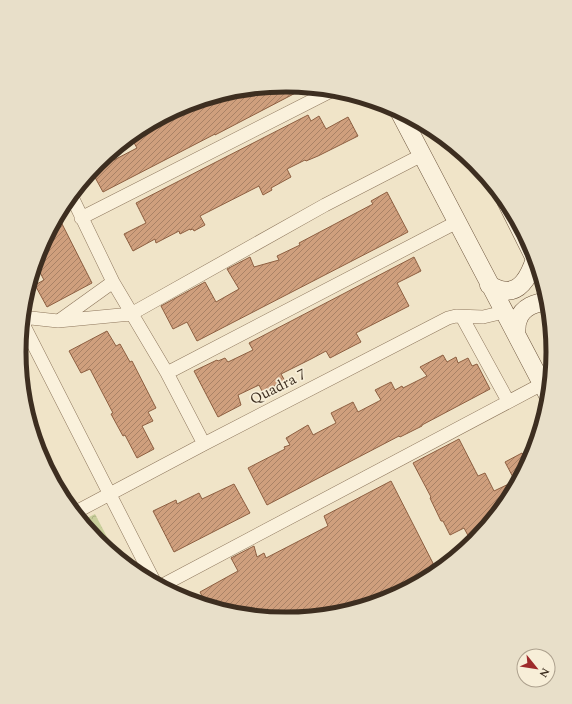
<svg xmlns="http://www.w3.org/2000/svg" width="572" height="704" font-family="Spectral,serif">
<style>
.park{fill:url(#park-crowns)}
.building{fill:url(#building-hatch);stroke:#8d5f41}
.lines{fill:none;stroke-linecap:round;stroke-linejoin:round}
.street-casing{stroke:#8d765c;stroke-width:14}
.secondary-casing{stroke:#6f573f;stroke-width:19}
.path{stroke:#8d765c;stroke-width:2.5;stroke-dasharray:3 2;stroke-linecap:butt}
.street{stroke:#faf1dc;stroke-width:13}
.secondary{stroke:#faf1dc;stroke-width:18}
.labels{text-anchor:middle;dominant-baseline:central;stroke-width:3.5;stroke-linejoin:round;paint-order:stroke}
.street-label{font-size:15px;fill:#3d2e20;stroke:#f7eed8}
.rim{fill:none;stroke:#3d2e20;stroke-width:5}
</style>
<defs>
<pattern id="park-crowns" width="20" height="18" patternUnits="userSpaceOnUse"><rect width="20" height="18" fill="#c9cf9b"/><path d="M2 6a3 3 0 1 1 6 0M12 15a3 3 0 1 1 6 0" fill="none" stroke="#aeb285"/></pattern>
<pattern id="building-hatch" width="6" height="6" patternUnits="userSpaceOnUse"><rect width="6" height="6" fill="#cf9f7d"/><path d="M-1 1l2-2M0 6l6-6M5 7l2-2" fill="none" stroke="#a98266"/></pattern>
</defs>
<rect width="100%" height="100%" fill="#f0e4c8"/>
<path class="park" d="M95 514 118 558 97 541 81 521Z"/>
<path class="building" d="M286 85 307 87 215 135V134L103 192 91 170 97 163 110 153 114 160 137 148 130 136 138 130 184 105 234 90Z
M308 115 311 121 319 116 326 129 348 117 358 136 318 156 306 161 305 160 287 169 291 177 271 188 272 190 263 195 259 186 200 216 205 225 194 231 193 229 190 230V229L180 234 179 231 156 243 155 239 133 251 124 234 146 223 136 203Z
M387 192 408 232 197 341 187 322 173 329 161 306 205 282 216 302 239 289 227 269 250 257 254 267 279 260 277 256 300 245 299 243 373 204 371 201Z
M58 216 92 283 47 307 35 285 44 280 35 263 39 250Z
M414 257 421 271 397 283 409 306 356 333 361 342 355 345 330 358 326 351 311 359 281 374 285 381 263 393 259 385 238 395 241 405 218 417 194 371 217 360 218 361 225 358 228 362 253 350 249 343Z
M107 331 116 346 120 344 130 362 132 361 156 408 148 412 153 421 142 426 154 449 137 458 125 435 123 436 111 414 113 413 90 369 81 373 69 351Z
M443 355 447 362 456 357 458 363 468 358 472 366 477 364 490 389 422 425V426L400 437 399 436 267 505 248 468 285 449 284 447 290 445 286 438 308 425 313 435 336 423 331 413 353 402 358 412 381 400 375 390 391 382 395 390 402 386 403 388 427 376 420 367Z
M459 439 478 476 485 473 494 491 515 481 505 462 522 453 528 463 508 501 472 543 464 528 450 535 443 521H441L430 498 431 497 413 463Z
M391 481 437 571 434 574 415 584 413 579 391 591 393 596 388 599 338 614 285 619 234 614 207 606 200 592 238 571 231 558 254 546 257 557 264 553 266 558 328 526 324 516Z
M234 484 250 513 174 552 153 511 176 500 177 504 199 493 202 499Z"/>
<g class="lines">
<g class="street-casing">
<path id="street" d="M71 195 113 282 167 373 204 444
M81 218 333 90
M22 317 58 321 131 314 325 205 422 155
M462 317 508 401
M60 320 113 282
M22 322 155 583
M167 373 457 222
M74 513 204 444 448 318 456 316 483 317 504 312
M161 586 542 384"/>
</g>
<g class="secondary-casing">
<path id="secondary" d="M399 111C449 207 500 302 549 397
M506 201 536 261
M489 285C493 287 497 289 501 290 521 295 530 274 535 259
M516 333C517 329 516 324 518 320 522 307 536 302 548 302"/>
</g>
<path class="path" d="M181 590 185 599"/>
<use href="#street" class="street"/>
<use href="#secondary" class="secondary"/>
</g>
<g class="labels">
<g class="street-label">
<text transform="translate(278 387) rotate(-27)">Quadra 7</text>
</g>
</g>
<path d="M0 0H572V704H0ZM26 352a260 260 0 1 1 520 0a260 260 0 1 1-520 0Z" fill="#e8dfc9" fill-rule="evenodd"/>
<path class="rim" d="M26 352a260 260 0 1 1 520 0a260 260 0 1 1-520 0Z"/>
<g transform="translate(536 668) rotate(120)"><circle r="19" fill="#f7eed8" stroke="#ada18e"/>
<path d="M0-3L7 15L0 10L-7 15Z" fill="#9e2a2b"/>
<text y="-6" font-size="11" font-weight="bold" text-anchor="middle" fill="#3d2e20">N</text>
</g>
</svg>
